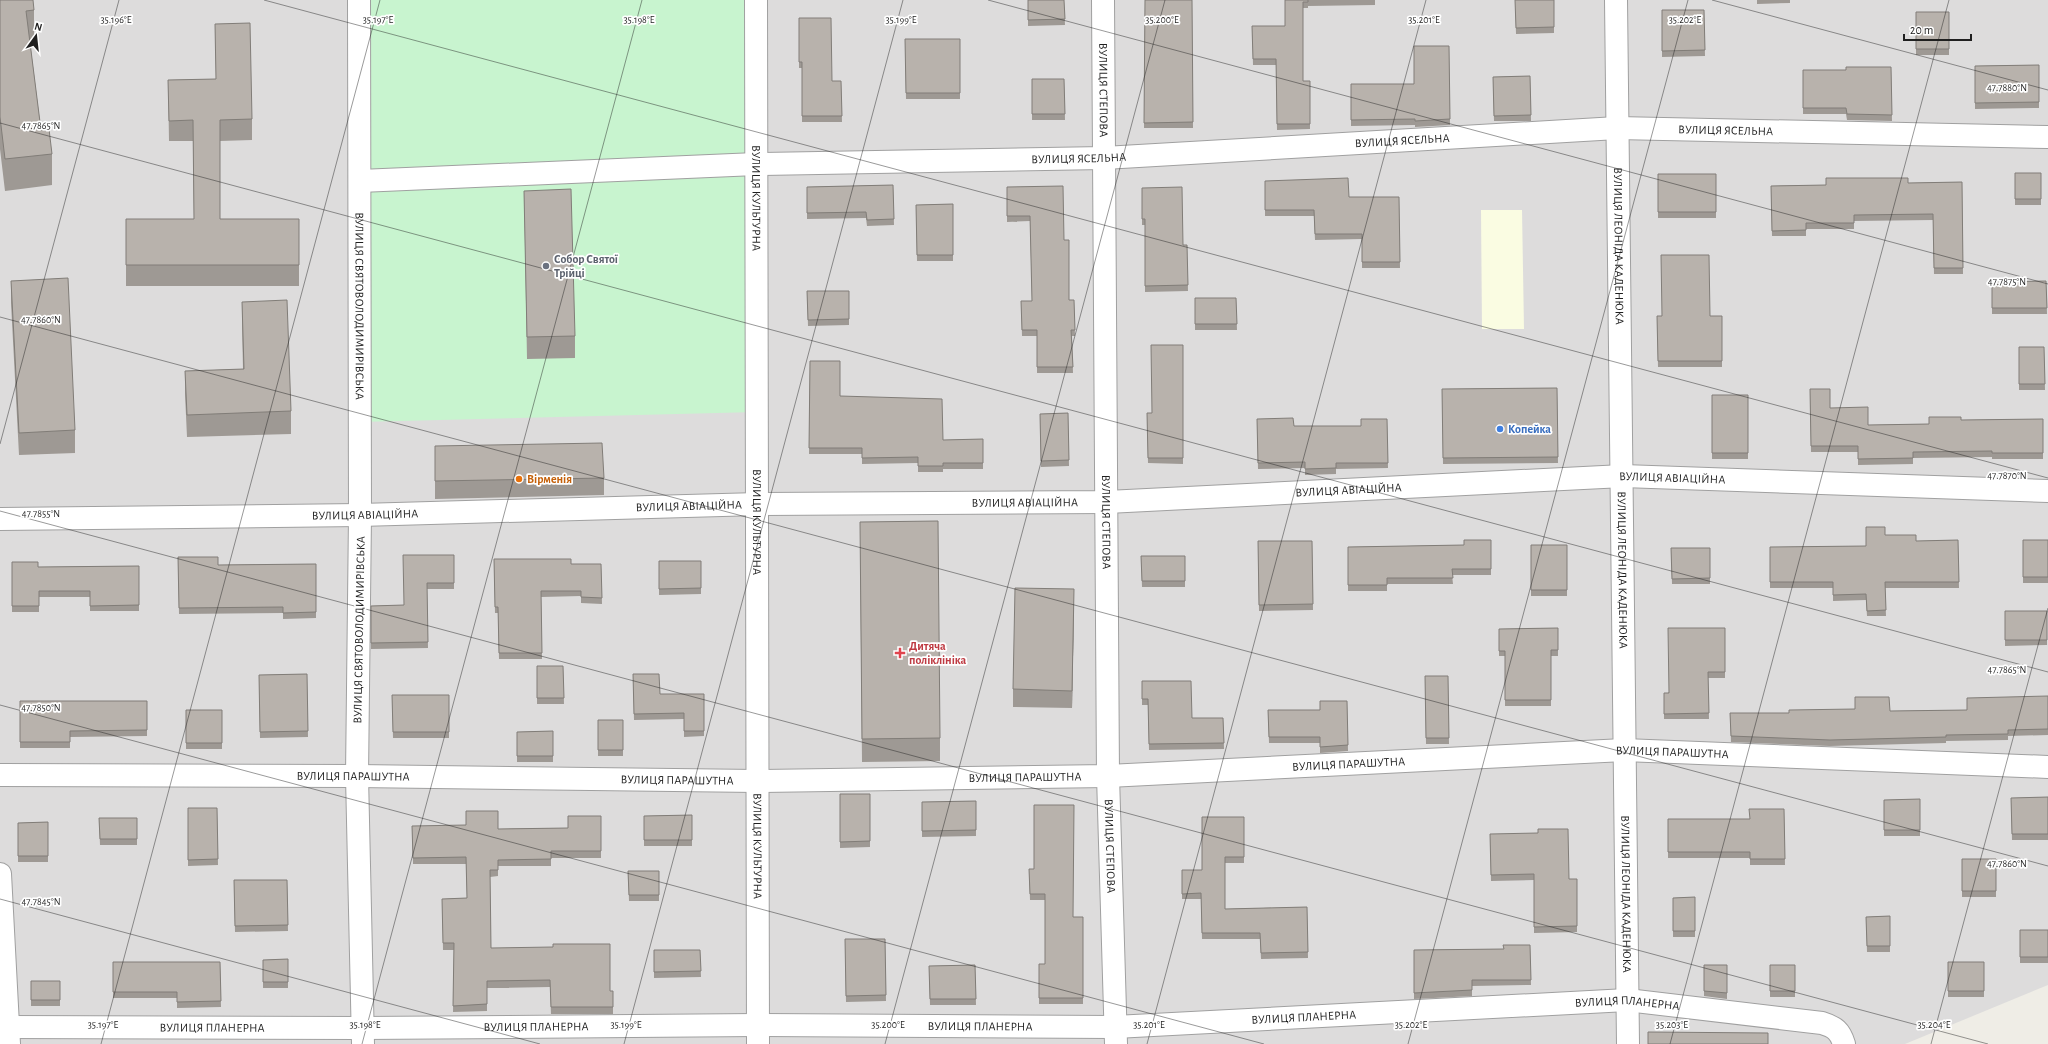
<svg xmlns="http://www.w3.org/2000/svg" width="2048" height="1044" font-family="'Alegreya Sans',sans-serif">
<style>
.residential{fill:#dddcdc}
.education{fill:#fafce2}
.park{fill:#c8f4cf}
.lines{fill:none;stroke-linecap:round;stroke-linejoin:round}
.minor-casing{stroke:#a0a0a0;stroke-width:24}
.minor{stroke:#fff;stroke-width:22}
.wall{fill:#9e9994}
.shaded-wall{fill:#817d78}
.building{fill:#b8b2ac;stroke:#817d78}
.ticks{fill:none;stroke:#1f1f1f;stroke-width:1;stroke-opacity:0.45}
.worship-dot{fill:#6b7280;stroke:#fff;stroke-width:1.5}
.shop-dot{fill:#3f7fe0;stroke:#fff;stroke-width:1.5}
.food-dot{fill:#e8710a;stroke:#fff;stroke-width:1.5}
.health-dot{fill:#e0444e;stroke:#fff;stroke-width:1.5}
.labels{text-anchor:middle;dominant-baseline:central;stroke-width:3.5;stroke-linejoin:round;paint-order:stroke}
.street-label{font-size:12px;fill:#1f1f1f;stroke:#fff}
.worship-label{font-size:12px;font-weight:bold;fill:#5b616d;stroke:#fff;text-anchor:start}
.shop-label{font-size:12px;font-weight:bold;fill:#366cbe;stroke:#fff;text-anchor:start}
.food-label{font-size:12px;font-weight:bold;fill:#c56008;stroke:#fff;text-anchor:start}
.health-label{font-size:12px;font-weight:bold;fill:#be3a42;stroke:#fff;text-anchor:start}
.ticks-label{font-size:10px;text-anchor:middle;fill:#1f1f1f;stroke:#fff;stroke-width:3.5;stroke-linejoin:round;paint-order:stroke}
</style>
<rect width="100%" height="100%" fill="#efede6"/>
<path class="residential" d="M0 0H2048V985L1905 1044H0Z"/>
<path class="education" d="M1481 210H1522L1524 329H1482Z"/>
<path class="park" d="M359 0H756L757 412 360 422Z"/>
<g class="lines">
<g class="minor-casing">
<g id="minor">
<path id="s1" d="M359 0 360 515 357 776 363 1044"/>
<path id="s2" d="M756 0 758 1044"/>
<path id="s3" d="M1103 0 1108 776 1116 1044"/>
<path id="s4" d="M1616 0 1628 1044"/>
<path id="s5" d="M360 181 756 164 1104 158 1617 128 2048 137"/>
<path id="s6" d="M0 519 360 515 758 504 1107 502 1623 476 2048 491"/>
<path id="s7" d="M0 775 357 776 757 781 1108 776 1624 750 2048 767"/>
<path d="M0 874 9 1044"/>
<path id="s8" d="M7 1027 362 1028 758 1025 1115 1027 1627 1000 1822 1023C1835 1027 1840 1031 1844 1044"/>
</g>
</g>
<use href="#minor" class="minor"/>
</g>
<path class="wall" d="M0 0 34 10V42H30L41 130 52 154V185L5 191 0 149Z
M1028 0H1064L1065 25 1028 26Z
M1145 0H1192L1193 128H1144Z
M1285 0H1375V5L1308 6V8H1303V81H1310V129L1277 130 1276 65H1253L1252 26H1285Z
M1515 0H1554V33L1516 34Z
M1757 0H1790V3L1757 4Z
M1662 10H1704L1705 56 1662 57Z
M1916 12H1949V55H1916Z
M799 18 832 81H841L842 122H802V68H799Z
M215 24 252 119V140L220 141V219H299V286H126V219H194L193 141H169L168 80 216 79Z
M905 39H960V99H906Z
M1449 46 1450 125 1415 127V125L1351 126V84H1414Z
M2039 65V108L1975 109V66Z
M1891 67 1892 121 1847 120 1846 114H1803V70H1846Z
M1530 76 1531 121H1494L1493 77Z
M1032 79H1064L1065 120H1032Z
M2015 173H2041V205H2015Z
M1658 174H1716V218H1658Z
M1265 181 1349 197H1399L1400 268H1362V239L1315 240 1314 216H1265Z
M1962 182 1963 274H1934L1933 220 1854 221V229H1806V236H1772L1771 186 1826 185 1908 183Z
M893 185 894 225 867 226 866 218 807 219V187Z
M1007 187 1064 240 1069 300H1074L1075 336H1072L1073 373H1037V336H1022L1021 301H1032L1030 221 1007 222Z
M1142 188 1183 245H1187L1188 291 1145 292V225H1142Z
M524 191 575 336V358L527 359Z
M953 204V261H917L916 205Z
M11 281 75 430V453L19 455 11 303Z
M2046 281 2047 314H1992V282Z
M807 291H849V325L808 326Z
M1195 298H1236L1237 330H1195Z
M242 302 291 411V434L187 437 185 394V371L243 369 242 324Z
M1657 316H1722V367H1658Z
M1183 345V464L1148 463 1147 413H1152Z
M2019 347H2044L2045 390H2019Z
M810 361 840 396 943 440 983 439V469H943V472H918V463L862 464V454H809Z
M1557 388 1558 463 1443 464 1442 389Z
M1810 389 1830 408 1868 425 1929 424 1961 420 2043 419V459H1992V457L1913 458V464L1858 465V452H1811Z
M1712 395H1748V459H1712Z
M1068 413 1069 466 1041 467 1040 414Z
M1257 419 1294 426H1361L1387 419 1388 468 1336 469V474L1305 475V468L1258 469Z
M435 446 604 478V495L435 499Z
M1885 535 1916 541 1958 540 1959 588H1885L1886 616H1867L1866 600 1833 601V588H1770V547L1866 546Z
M1491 540V575H1452L1453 584H1387V591H1348V547L1464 545Z
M2023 540H2048V583H2023Z
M1258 541H1312L1313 610 1259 611Z
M860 545 940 738V761L862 762Z
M1531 545H1567V596H1531Z
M1671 548H1710V584H1672Z
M454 555V589H427L428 648 371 649V606L404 605Z
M1141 556H1185V587H1142Z
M178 557 218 565 316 564V618L283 619V613L179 614Z
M494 559 571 564H601L602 604 581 603V596L541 597 542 659H499L498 613H495Z
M659 561H701V594L659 595Z
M12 562 38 567 139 566V611H90V597H39V612H12Z
M1074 606 1072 708 1013 707V689Z
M2005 611H2047V645L2005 646Z
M1558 628V656H1551V706H1505V656H1499V629Z
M1725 628V678H1708L1709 719H1664V693H1668Z
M537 666H563L564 704H537Z
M307 674 308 737 260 738 259 675Z
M633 674 660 694H704V736L684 737V719L634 720Z
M1425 676H1448L1449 744H1426Z
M1142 681 1192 718H1223L1224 749 1149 750 1148 705H1142Z
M392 695H449V738H393Z
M2048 696V735L2008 736V740L1946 741V743L1830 746 1731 742 1730 713H1789L1855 709 1890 711 1967 710Z
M20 701H147V736L70 737V748H20Z
M1347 701 1348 751 1320 753V743H1269L1268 710H1320Z
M186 710H222V749H186Z
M598 720H623V756H598Z
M553 731V762H517V732Z
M840 794H870V847L840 848Z
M2048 797V840H2012L2011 798Z
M1920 799V836H1884V800Z
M976 801V836L922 837V802Z
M188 808H217L218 865 188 866Z
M1784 809 1785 865H1750V858H1668V819H1749Z
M692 815V846H644V816Z
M601 816V858H551V866H498V876L490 877 491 948 610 991H613V1014H551L550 987 487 988V1011L453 1012 454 950H443L442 899 467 898 466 864H413L412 826 498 829 568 828Z
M1244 817V863H1225V909L1307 907 1308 958 1261 959 1260 939H1202L1201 899H1182V870H1202Z
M99 818H137V845H100Z
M48 822V862H18V823Z
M1490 834 1569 879H1577V932L1534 933V880L1491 881Z
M1962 859H1996V897H1962Z
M1029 869H1034L1073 917H1083V1004H1039V964H1045V900H1030Z
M628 871H659V901H629Z
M234 880H287L288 931 235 932Z
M1695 897V937H1673V898Z
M1890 916V952H1867L1866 917Z
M2020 930H2048V963H2020Z
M845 939H885L886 1001 846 1002Z
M1530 945 1531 985 1472 986V996L1414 999V950L1504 949Z
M654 950H700L701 977 654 978Z
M288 959V988H263V960Z
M113 962H220L221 1007 177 1008V998H113Z
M1948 962H1984V997H1948Z
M975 965 976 1005H930L929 966Z
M1704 965H1727V999L1704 996Z
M1770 965H1795V997H1770Z
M31 981H60V1006H31Z"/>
<path class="shaded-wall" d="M1074 589V606L1072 708V691Z"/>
<path class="building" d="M0 0H33L34 10 26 11 41 130 49 129 52 154 5 159 0 117Z
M1028 0H1064L1065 19 1028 20Z
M1145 0H1192L1193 122 1144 123Z
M1285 0H1308V2H1303V81H1310V124H1277L1276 59H1253L1252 26H1285Z
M1515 0H1554V27L1516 28Z
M1662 10H1704L1705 50 1662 51Z
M1916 12H1949V49H1916Z
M799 18H831L832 81H841L842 116H802V62H799Z
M250 23 252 119 220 120V219H299V265H126V219H194L193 120 169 121 168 80 216 79 215 24Z
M905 39H960V93H906Z
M1414 46H1449L1450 119 1415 121V119L1351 120V84H1414Z
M2039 65V102L1975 103V66Z
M1846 67H1891L1892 115 1847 114 1846 108H1803V70H1846Z
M1530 76 1531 115 1494 116 1493 77Z
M1032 79H1064L1065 114H1032Z
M2015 173H2041V199H2015Z
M1658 174H1716V212H1658Z
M1348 178 1349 197H1399L1400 262H1362V234H1315L1314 210H1265V181Z
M1826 178H1908V183L1962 182 1963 268H1934L1933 214 1854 215V223H1806V230L1772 231 1771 186 1826 185Z
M893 185 894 219 867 220 866 212 807 213V187Z
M1063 186 1064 240H1069V300H1074L1075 330H1071L1073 367H1037V330H1022L1021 301H1032L1030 216H1007V187Z
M1182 187 1183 245H1187L1188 285 1145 286V219H1142V188Z
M571 189 575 336 527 337 524 191Z
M953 204V255H917L916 205Z
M1661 255H1709L1710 316H1722V361H1658L1657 316H1662Z
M68 278 75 430 19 433 11 281Z
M2046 281 2047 308H1992V282Z
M807 291H849V319L808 320Z
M1195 298H1236L1237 324H1195Z
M287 300 291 411 187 415 185 371 244 369 242 302Z
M1151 345H1183V458H1148L1147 413H1152Z
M2019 347H2044L2045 384H2019Z
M810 361H840V396L942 399 943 440 983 439V463H943V466H918V457L862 458V448H809Z
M1557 388 1558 457 1443 458 1442 389Z
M1810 389H1830V408L1868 407V425L1929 424V417H1961V420L2043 419V453H1992V451L1913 452V458L1858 459V446H1811Z
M1712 395H1748V453H1712Z
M1068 413 1069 460 1041 461 1040 414Z
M1293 418 1294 426H1361V419H1387L1388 463H1336V468L1305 469V462L1258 463 1257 419Z
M602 443 604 478 435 481V446Z
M938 521 940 738 862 739 860 522Z
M1866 527H1885V535H1916V541L1958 540 1959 582H1885L1886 610 1867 611 1866 594 1833 595V582H1770V547L1866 546Z
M1464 540H1491V569H1452L1453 578H1387V585H1348V547L1464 545Z
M2023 540H2048V577H2023Z
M1258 541H1312L1313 604 1259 605Z
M1531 545H1567V590H1531Z
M1671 548H1710V578L1672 579Z
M403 555H454V583H427L428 642 371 643V606L404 605Z
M1141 556H1185V581H1142Z
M178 557H218V565L316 564V612L283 613V607L179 608Z
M494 559H571V564H601L602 598 581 597V591H541L542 653H499L498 607H495Z
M659 561H701V588L659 589Z
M12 562H38V567L139 566V605L90 606V591H39V606H12Z
M1015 588 1074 589 1072 691 1013 689Z
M2005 611H2047V640H2005Z
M1558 628V650H1551V700H1505V651H1499V629Z
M1668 628H1725V672H1708L1709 713 1664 714V693H1669Z
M537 666H563L564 698H537Z
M307 674 308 731 260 732 259 675Z
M633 674H659L660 694H704V731H684V713L634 714Z
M1425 676H1448L1449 738H1426Z
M1142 681H1191L1192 718H1223L1224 743 1149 744 1148 699H1142Z
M392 695H449V732H393Z
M2048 696V729L2008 730V734L1946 735V737L1830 740 1731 736 1730 713H1789V710L1855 709V697H1889L1890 711 1967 710V698Z
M20 701H147V730L70 731V742H20Z
M1320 701H1347L1348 745 1320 747V737H1269L1268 710H1320Z
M186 710H222V743H186Z
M598 720H623V750H598Z
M553 731V756H517V732Z
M840 794H870V841L840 842Z
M2048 797V834H2012L2011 798Z
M1920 799V830H1884V800Z
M976 801V830L922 831V802Z
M1034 805H1074L1073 917H1083V998H1039V964H1045V894H1030L1029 869H1034Z
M188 808H217L218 859 188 860Z
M1749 809H1784L1785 859H1750V852H1668V819H1750Z
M466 811H498V829L568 828V816H601V851H551V859L498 860V870H490L491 948 553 947V944H610V991H613V1007H551L550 980 487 981V1004L453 1006 454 943H443L442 899 467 898 466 857 413 858 412 826 466 825Z
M692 815V840H644V816Z
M1202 817H1244V857H1225V909L1307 907 1308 952 1261 953 1260 933H1202L1201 893 1182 894V870H1202Z
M99 818H137V839H100Z
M48 822V856H18V823Z
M1538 829H1568L1569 879H1577V926L1534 927V874L1491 875 1490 834 1538 833Z
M1962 859H1996V891H1962Z
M628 871H659V895H629Z
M234 880H287L288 925 235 926Z
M1695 897V931H1673V898Z
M1890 916V946H1867L1866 917Z
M2020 930H2048V957H2020Z
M845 939H885L886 995 846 996Z
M1503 945H1530L1531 980H1472V990L1414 993V950L1504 949Z
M654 950H700L701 971 654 972Z
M288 959V982H263V960Z
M113 962H220L221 1001 177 1002V992H113Z
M1948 962H1984V991H1948Z
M975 965 976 999H930L929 966Z
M1704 965H1727V993L1704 991Z
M1770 965H1795V991H1770Z
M31 981H60V1000H31Z
M1648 1032 1768 1033V1044H1648Z"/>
<path class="ticks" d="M264 0 2048 478M988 0 2048 284M1712 0 2048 90M0 123 2048 672M0 317 2048 866M0 444 119 0M0 511 1988 1044M0 705 1264 1044M0 899 540 1044M101 1044 380 0M362 1044 642 0M624 1044 903 0M885 1044 1165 0M1147 1044 1426 0M1408 1044 1688 0M1670 1044 1949 0M1931 1044 2048 608"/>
<circle class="worship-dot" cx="546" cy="266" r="4"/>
<circle class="shop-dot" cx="1500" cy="429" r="4"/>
<circle class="food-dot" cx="519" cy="479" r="4"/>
<path class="health-dot" d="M898 647h4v4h4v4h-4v4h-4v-4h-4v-4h4z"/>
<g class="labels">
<g class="street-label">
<text stroke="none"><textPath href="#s3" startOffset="90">ВУЛИЦЯ СТЕПОВА</textPath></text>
<text stroke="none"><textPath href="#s5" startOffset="1367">ВУЛИЦЯ ЯСЕЛЬНА</textPath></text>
<text stroke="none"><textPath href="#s5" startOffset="1043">ВУЛИЦЯ ЯСЕЛЬНА</textPath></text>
<text stroke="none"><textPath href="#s5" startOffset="719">ВУЛИЦЯ ЯСЕЛЬНА</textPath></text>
<text stroke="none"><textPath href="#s2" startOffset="198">ВУЛИЦЯ КУЛЬТУРНА</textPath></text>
<text stroke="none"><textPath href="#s4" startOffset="246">ВУЛИЦЯ ЛЕОНІДА КАДЕНЮКА</textPath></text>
<text stroke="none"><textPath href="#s1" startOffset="306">ВУЛИЦЯ СВЯТОВОЛОДИМИРІВСЬКА</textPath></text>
<text stroke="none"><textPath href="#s6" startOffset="1673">ВУЛИЦЯ АВІАЦІЙНА</textPath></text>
<text stroke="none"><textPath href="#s6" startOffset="1349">ВУЛИЦЯ АВІАЦІЙНА</textPath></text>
<text stroke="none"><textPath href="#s6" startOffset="1025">ВУЛИЦЯ АВІАЦІЙНА</textPath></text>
<text stroke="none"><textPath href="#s6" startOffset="689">ВУЛИЦЯ АВІАЦІЙНА</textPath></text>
<text stroke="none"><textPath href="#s6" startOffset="365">ВУЛИЦЯ АВІАЦІЙНА</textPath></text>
<text stroke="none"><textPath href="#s2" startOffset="522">ВУЛИЦЯ КУЛЬТУРНА</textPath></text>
<text stroke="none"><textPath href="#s3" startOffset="522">ВУЛИЦЯ СТЕПОВА</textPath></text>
<text stroke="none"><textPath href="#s4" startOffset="570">ВУЛИЦЯ ЛЕОНІДА КАДЕНЮКА</textPath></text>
<text transform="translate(359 630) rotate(-89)">ВУЛИЦЯ СВЯТОВОЛОДИМИРІВСЬКА</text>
<text stroke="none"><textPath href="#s7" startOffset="1673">ВУЛИЦЯ ПАРАШУТНА</textPath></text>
<text stroke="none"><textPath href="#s7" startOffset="1349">ВУЛИЦЯ ПАРАШУТНА</textPath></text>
<text stroke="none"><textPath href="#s7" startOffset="353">ВУЛИЦЯ ПАРАШУТНА</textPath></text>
<text stroke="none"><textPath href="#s7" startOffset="1025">ВУЛИЦЯ ПАРАШУТНА</textPath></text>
<text stroke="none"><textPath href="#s7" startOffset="677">ВУЛИЦЯ ПАРАШУТНА</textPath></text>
<text stroke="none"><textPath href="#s2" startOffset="846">ВУЛИЦЯ КУЛЬТУРНА</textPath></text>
<text stroke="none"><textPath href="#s3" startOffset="846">ВУЛИЦЯ СТЕПОВА</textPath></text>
<text stroke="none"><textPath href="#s4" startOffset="894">ВУЛИЦЯ ЛЕОНІДА КАДЕНЮКА</textPath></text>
<text stroke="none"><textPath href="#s8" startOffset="1621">ВУЛИЦЯ ПЛАНЕРНА</textPath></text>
<text stroke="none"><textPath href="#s8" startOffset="1297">ВУЛИЦЯ ПЛАНЕРНА</textPath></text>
<text stroke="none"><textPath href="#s8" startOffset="529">ВУЛИЦЯ ПЛАНЕРНА</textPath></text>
<text stroke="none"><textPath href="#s8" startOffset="973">ВУЛИЦЯ ПЛАНЕРНА</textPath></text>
<text stroke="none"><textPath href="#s8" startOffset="205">ВУЛИЦЯ ПЛАНЕРНА</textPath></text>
</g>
<g class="worship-label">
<text x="554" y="259">Собор Святої<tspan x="554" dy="14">Трійці</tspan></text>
</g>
<g class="shop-label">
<text x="1508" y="429">Копейка</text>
</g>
<g class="food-label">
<text x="527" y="479">Вірменія</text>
</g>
<g class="health-label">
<text x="909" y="646">Дитяча<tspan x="909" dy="14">поліклініка</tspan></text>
</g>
</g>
<g class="ticks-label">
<text x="116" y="23">35.196°E</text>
<text x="378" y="23">35.197°E</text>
<text x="639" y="23">35.198°E</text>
<text x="901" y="23">35.199°E</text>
<text x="1162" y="23">35.200°E</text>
<text x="1424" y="23">35.201°E</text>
<text x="1685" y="23">35.202°E</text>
<text x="2007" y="91">47.7880°N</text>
<text x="41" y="129">47.7865°N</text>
<text x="2007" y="285">47.7875°N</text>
<text x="41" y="323">47.7860°N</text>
<text x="2007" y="479">47.7870°N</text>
<text x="41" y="517">47.7855°N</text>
<text x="2007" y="673">47.7865°N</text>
<text x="41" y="711">47.7850°N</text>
<text x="2007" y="867">47.7860°N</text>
<text x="41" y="905">47.7845°N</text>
<text x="103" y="1028">35.197°E</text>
<text x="365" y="1028">35.198°E</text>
<text x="626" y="1028">35.199°E</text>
<text x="888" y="1028">35.200°E</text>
<text x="1149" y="1028">35.201°E</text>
<text x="1411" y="1028">35.202°E</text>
<text x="1672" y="1028">35.203°E</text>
<text x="1934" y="1028">35.204°E</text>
</g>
<g transform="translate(36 36) rotate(15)" stroke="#ffffff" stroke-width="3" paint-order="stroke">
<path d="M0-3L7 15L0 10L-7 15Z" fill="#1f1f1f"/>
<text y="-6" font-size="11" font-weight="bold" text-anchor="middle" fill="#1f1f1f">N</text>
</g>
<path d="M1904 34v6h67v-6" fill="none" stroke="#1f1f1f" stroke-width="2"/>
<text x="1910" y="34" font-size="12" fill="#1f1f1f" stroke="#ffffff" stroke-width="3" paint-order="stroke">20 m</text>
</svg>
